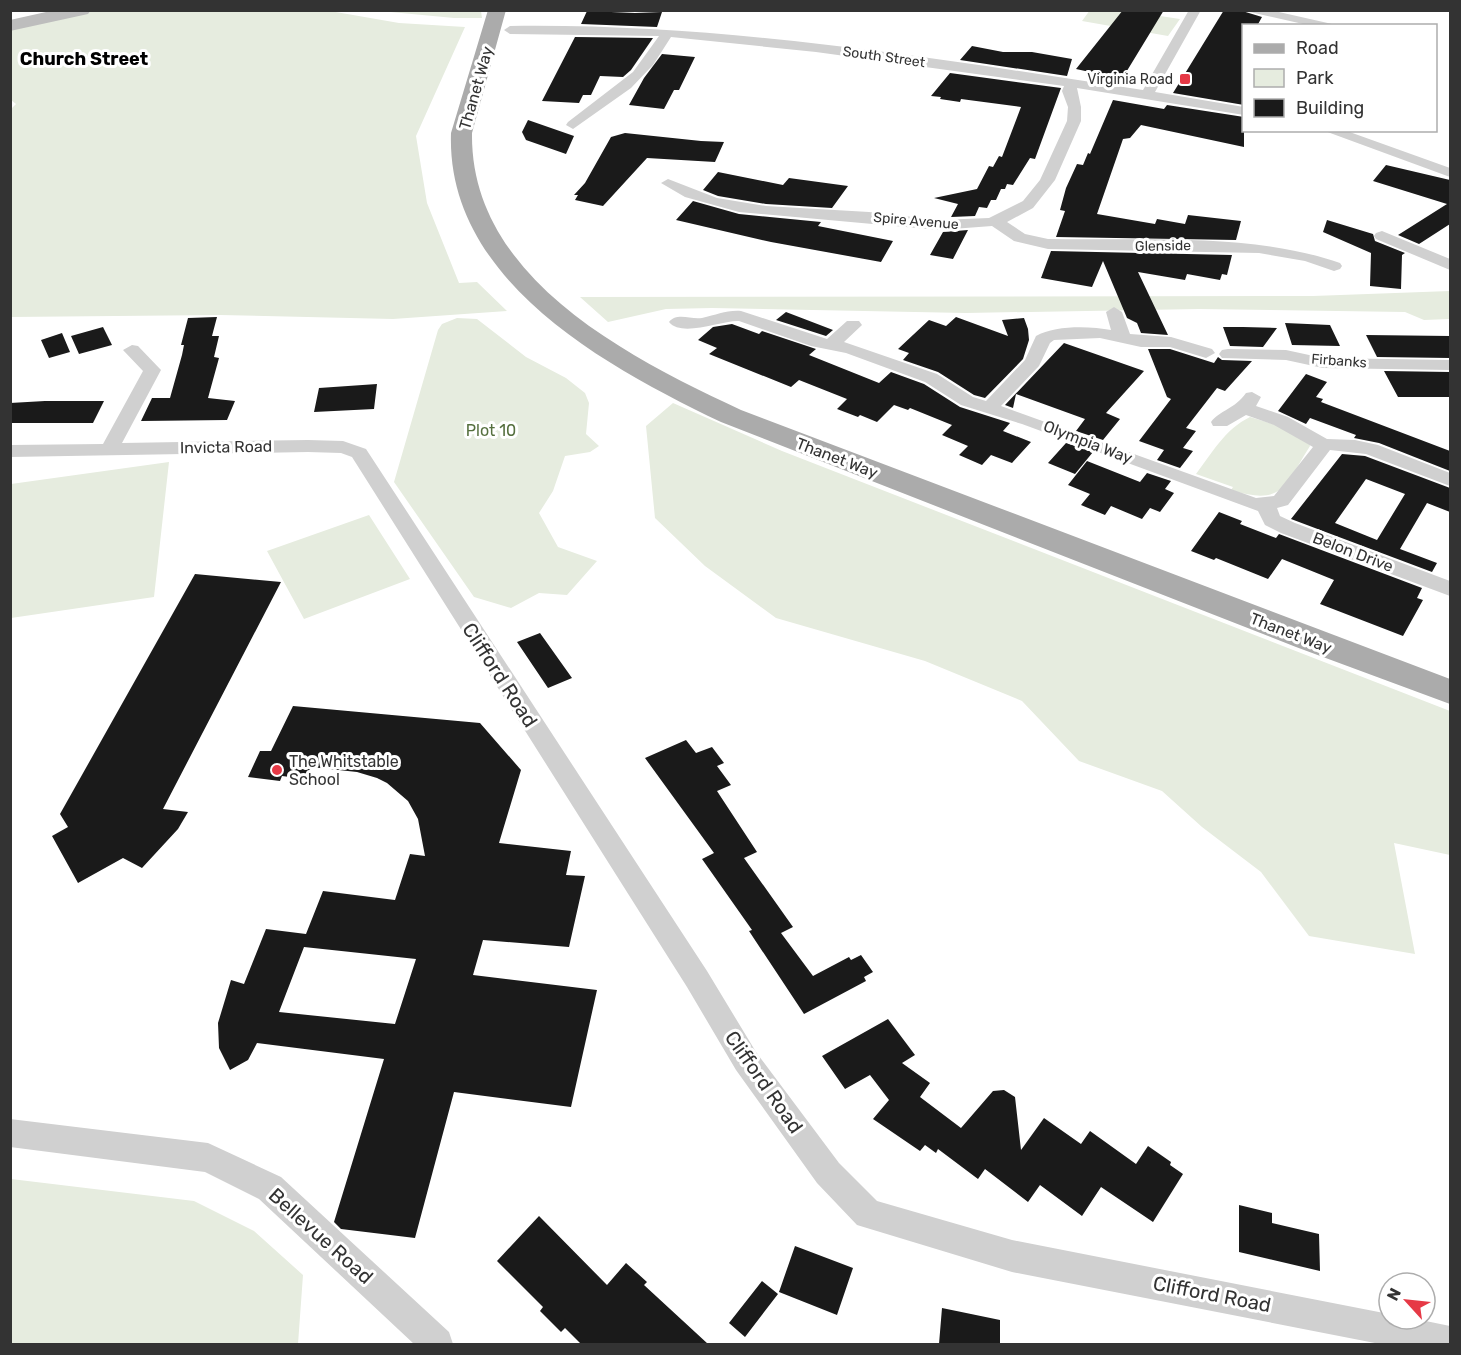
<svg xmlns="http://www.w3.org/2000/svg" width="1461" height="1355" font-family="Rubik,sans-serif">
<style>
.green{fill:#e6ecdf}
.building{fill:#1a1a1a;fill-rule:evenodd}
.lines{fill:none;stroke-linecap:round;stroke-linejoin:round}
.street{fill:#d0d0d0;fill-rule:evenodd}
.secondary{fill:#bdbdbd;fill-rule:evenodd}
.primary{fill:#ababab;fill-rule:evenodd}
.poi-dot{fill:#e63946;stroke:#fff;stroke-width:2}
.labels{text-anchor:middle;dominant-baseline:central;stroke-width:6;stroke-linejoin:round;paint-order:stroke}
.far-street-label{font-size:14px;fill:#333;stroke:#fff}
.far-poi-label{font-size:14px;fill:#333;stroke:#fff;text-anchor:end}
.street-label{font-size:16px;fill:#333;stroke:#fff}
.park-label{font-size:16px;fill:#56703f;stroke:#fff}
.poi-label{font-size:16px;fill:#333;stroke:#fff;text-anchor:start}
.far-district-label{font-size:18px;font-weight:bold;fill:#000;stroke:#fff}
.near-street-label{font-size:20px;fill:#333;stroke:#fff}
</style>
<rect width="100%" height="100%" fill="#fff"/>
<path class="green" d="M1090 10 1127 11 1180 19 1168 36 1082 21Z
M91 11H330L399 23 465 27 416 136 427 203 459 283 477 282 507 311 393 319 220 315 11 317 10 110 16 104 11 100V27Z
M380 11H481L482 18H454Z
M1450 291V319L1424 320 1405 312 1199 309 966 313 712 308 666 309 608 322 580 297 1313 296Z
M457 318 477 319 526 357 566 378 585 393 589 403 586 434 599 446 590 452 565 456 553 491 539 513 558 547 597 561 567 595 539 593 511 608 474 597 394 482 438 330 442 324Z
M673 403 782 451 1450 711V855L1394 843 1415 954 1309 936 1261 872 1202 827 1162 791 1079 761 1022 701 925 661 776 618 705 566 655 518 646 426Z
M1250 417 1279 426 1309 441 1310 446C1284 487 1283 506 1231 490L1233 487 1196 474C1212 453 1225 429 1250 417Z
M169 462 154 597 11 618V484Z
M369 515 410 579 304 619 267 551Z
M11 1179 194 1201 254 1231 303 1275 298 1344H11Z"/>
<path class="building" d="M1123 10H1164L1122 79 1076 69Z
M1224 10H1239L1262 17 1257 26H1244V105L1173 93Z
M587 11 635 13 662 12 657 27 581 24Z
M575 37 653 38 631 70 623 77 600 76 591 95H583L579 103 542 101Z
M972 46 1003 52H1032L1072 59 1067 76 960 60Z
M662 54 695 57 679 90H674L664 109 629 105 644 78Z
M950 73 1061 88 1035 159 1030 158 1013 185 1007 184 1005 189H1001L996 200H991L987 208 979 207 975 216 951 217 958 204 934 198 977 189 989 166 993 167 999 156 1002 157 1021 107 961 99 960 102 940 99 941 97 931 96Z
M1113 100 1164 109 1167 105 1244 117V147L1141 125 1130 138 1123 139 1097 214 1155 224 1157 219 1185 224 1188 215 1241 221 1236 240 1056 237 1065 211 1060 210 1066 188 1077 164 1083 165 1088 153 1090 154Z
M528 120 574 136 566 154 526 140 522 132Z
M625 133 701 141 724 142 715 162 647 158 603 206 575 200 578 195H574L585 183 611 137Z
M1386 165 1450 180V224L1419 244 1398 235 1447 204 1373 181Z
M718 172 783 185 789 178 848 186 832 208 766 204 718 196 703 190Z
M693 201 739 214 821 222 818 226 893 241 881 262 771 242 676 220Z
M1327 220 1373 234 1375 241 1405 253 1402 255 1401 289 1370 286 1371 253 1323 232Z
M968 230 953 259 930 255 943 232Z
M1051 251 1232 255 1227 275 1222 274 1220 280 1187 274 1185 280 1138 272 1168 335 1141 333 1137 323 1127 318 1103 261 1092 287 1041 278Z
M786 312 833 330 826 336 776 320Z
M217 317 212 336H219L214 357 219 358 208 398 235 401 227 420 141 421 152 398H170L182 355 184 345H181L188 318Z
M956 317 1008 336 1002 320 1024 318 1028 329 1029 340 1023 359 985 398 974 395 938 372 903 360 909 353 898 349 929 320 946 326Z
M1285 323 1330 325 1340 346 1292 345Z
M732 324 759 334 762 331 816 349 809 355 879 383 891 372 924 384 960 407 1010 423 1003 431 1031 442 1012 463 991 455 982 465 959 455 968 446 942 435 952 425 910 408 908 410 894 405 877 422 860 415 858 417 837 409 847 399 799 380 791 387 709 354 717 348 698 340 713 327Z
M103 327 112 345 79 354 71 336Z
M1223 327H1243L1277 328 1263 347 1230 346Z
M62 333 70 352 49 358 41 340Z
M1366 335 1450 336V358L1377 357Z
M1064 343 1144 371 1106 413 1120 419 1103 440 1076 431 1085 419 1016 394 1013 408 1005 405Z
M1148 349H1170L1214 363 1218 357 1222 360 1252 361 1225 391 1217 388 1186 428 1196 431 1183 448 1193 451 1180 468 1157 460 1164 450 1139 441 1171 399 1167 397Z
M1384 371 1450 372V397H1398Z
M1306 374 1327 382 1316 397 1323 399 1321 402 1450 451V471L1379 443 1354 438 1356 435 1310 418 1306 424 1278 411Z
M377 384 374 409 314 412 319 388Z
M45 401H104L93 423H10V403Z
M1066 443 1093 452 1075 474 1048 463Z
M1342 454 1365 456 1450 488V512L1427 503 1400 549 1437 563 1432 572 1291 519ZM1366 479 1405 494 1377 540 1335 523Z
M1087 461 1140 482 1147 473 1171 481 1165 489 1174 493 1160 512 1150 508 1142 519 1111 506 1105 515 1081 505 1090 494 1068 485Z
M1219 512 1242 521 1240 524 1276 538 1279 534 1422 588 1417 598 1423 600 1403 636 1320 604 1334 580 1282 559 1268 579 1216 558 1214 560 1191 551Z
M195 574 281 582 163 809 188 812 178 829 142 868 123 858 78 883 52 836 68 827 60 814Z
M540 633 572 678 548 688 517 642Z
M293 706 480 723 521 770 499 843 571 851 566 875 585 876 569 947 483 940 473 975 597 990 571 1107 454 1092 415 1238 341 1229 334 1222 384 1059 257 1043 248 1060 230 1070 219 1048 218 1023 231 980 244 984 266 929 306 934 323 891 395 900 410 854 425 856 418 819 408 801 387 783 377 778 357 772 311 767 306 779 282 776 280 781 248 777 260 751H271ZM304 947 416 959 395 1024 279 1012Z
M686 740 696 753 712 747 724 763 717 766 731 785 717 791 757 852 744 858 793 927 781 933 813 976 849 957 851 960 861 955 873 972 864 977 866 981 804 1014 749 931 752 930 702 859 714 853 645 758Z
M888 1019 915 1055 902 1063 930 1083 920 1097 961 1128 993 1091 1004 1090 1015 1097 1021 1150 1044 1118 1081 1144 1090 1131 1136 1164 1148 1146 1171 1162 1170 1165 1183 1174 1153 1222 1101 1187 1082 1216 1040 1185 1028 1202 985 1169 978 1179 938 1149 936 1153 925 1145 920 1151 873 1119 889 1100 870 1075 845 1089 822 1056Z
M1239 1205 1272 1213V1223L1319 1234 1320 1271 1239 1252Z
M539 1216 607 1285 626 1263 647 1282 644 1285 708 1344H581L565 1328 561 1332 540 1311 543 1307 497 1261Z
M795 1246 853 1268 837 1315 779 1292Z
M762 1281 778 1294 745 1337 729 1323Z
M942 1308 1000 1320V1344H939Z"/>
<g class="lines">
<path class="street" d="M1189 10H1201L1155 92 1244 107V115L1077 88 1081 107V121L1055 180 1033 208 1007 222 1025 234 1048 239C1141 241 1252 232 1340 263L1342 266 1340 269 1334 271 1305 261 1259 253 1048 249 1014 241 992 226 939 230 739 212 685 197 661 183 668 179 717 198 766 206 869 212 939 220 989 218 1023 201 1040 180 1067 121 1068 107 1062 91 1064 86 816 52 671 37 653 65 631 88 573 129 566 125 568 122 633 72 659 36 510 34 504 30 510 26C722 23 934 58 1143 90Z
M1241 10H1270L1341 26H1312Z
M1322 130H1344L1450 168V177Z
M1382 231 1450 259V270L1376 239 1374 236 1376 233Z
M1114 307 1122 312 1130 334 1171 337 1212 349 1215 353 1206 358 1170 347H1141L1100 338 1054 340 1050 343 1039 366 1001 406 1256 498 1274 496 1313 447 1274 425 1246 415 1227 426H1213L1211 422C1220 410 1235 409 1246 393L1252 392 1261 397 1256 406 1288 417 1327 439 1355 440 1378 445 1450 473V486L1366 454 1330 450 1288 505 1277 508 1280 516 1295 523 1450 581V596L1281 533 1265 525 1258 511 1022 424 961 405 925 382 846 353 811 346 739 321C722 320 682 338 669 322 677 312 691 320 702 318 717 315 726 310 741 311L827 339 847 321H859L862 325 844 342 937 374 973 397 986 401 1025 360 1036 336C1055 325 1090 326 1111 330L1106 312Z
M132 345 138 346 161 370 122 443 308 440 343 441 366 449 707 971 756 1052 839 1163 877 1201 1012 1240 1389 1314V1319H1416L1450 1326V1344H1380L1012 1272 857 1225 817 1183 736 1070 687 987 352 457 341 453 308 452 10 457V445L103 444 143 371 123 350Z
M1228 349 1286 350 1323 358 1450 360V370L1323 368 1286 360 1222 358 1219 354 1222 350Z
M10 1119 208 1143 281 1177 449 1332 453 1344H414L259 1199 205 1172 10 1147Z"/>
<path class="secondary" d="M55 10H91L88 14 10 31V20Z"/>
<path class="primary" d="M488 10H506L472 133C470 278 628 357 741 410L1450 679V704L1296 647 721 422C607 367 446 281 451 133Z"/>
</g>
<g class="poi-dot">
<rect x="1179" y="73" width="12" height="12" rx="3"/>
<circle cx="277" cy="770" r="6"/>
</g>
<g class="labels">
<g class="far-street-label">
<text transform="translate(884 57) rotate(8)">South Street</text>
<text transform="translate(916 221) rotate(5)">Spire Avenue</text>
<text transform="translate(1163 246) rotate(-1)">Glenside</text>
<text transform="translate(1339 361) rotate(4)">Firbanks</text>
</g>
<g class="far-poi-label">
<text x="1173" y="79">Virginia Road</text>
</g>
<g class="street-label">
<text transform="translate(476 88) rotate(-74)">Thanet Way</text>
<text transform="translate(1088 442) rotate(21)">Olympia Way</text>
<text transform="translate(226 447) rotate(-1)">Invicta Road</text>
<text transform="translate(837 458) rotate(21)">Thanet Way</text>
<text transform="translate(1353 552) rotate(21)">Belon Drive</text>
<text transform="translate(1291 633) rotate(21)">Thanet Way</text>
</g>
<g class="park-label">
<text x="491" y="430">Plot 10</text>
</g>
<g class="poi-label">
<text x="289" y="761">The Whitstable<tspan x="289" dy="18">School</tspan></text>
</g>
<g class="far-district-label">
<text x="84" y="59">Church Street</text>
</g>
<g class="near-street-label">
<text transform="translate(500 675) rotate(57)">Clifford Road</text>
<text transform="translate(764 1082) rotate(55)">Clifford Road</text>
<text transform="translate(321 1236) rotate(42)">Bellevue Road</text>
<text transform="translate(1212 1294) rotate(11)">Clifford Road</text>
</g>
</g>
<rect width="1461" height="1355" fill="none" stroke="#333333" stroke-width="24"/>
<rect x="1242" y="24" width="195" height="108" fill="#ffffff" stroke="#adadad" stroke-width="1.5"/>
<rect x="1254" y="44" width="30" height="9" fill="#ababab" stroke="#adadad" stroke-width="1.5"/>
<text x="1296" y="54" font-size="18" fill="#333333">Road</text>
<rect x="1254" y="69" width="30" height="18" fill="#e6ecdf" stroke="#adadad" stroke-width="1.5"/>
<text x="1296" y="84" font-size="18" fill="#333333">Park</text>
<rect x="1254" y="99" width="30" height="18" fill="#1a1a1a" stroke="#adadad" stroke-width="1.5"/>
<text x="1296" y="114" font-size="18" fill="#333333">Building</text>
<g transform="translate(1407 1301) rotate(297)"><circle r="28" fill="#ffffff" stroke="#adadad" stroke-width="1.5"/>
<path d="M0-4.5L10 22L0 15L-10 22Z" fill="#e63946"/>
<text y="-9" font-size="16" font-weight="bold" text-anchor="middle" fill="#333333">N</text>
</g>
</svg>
